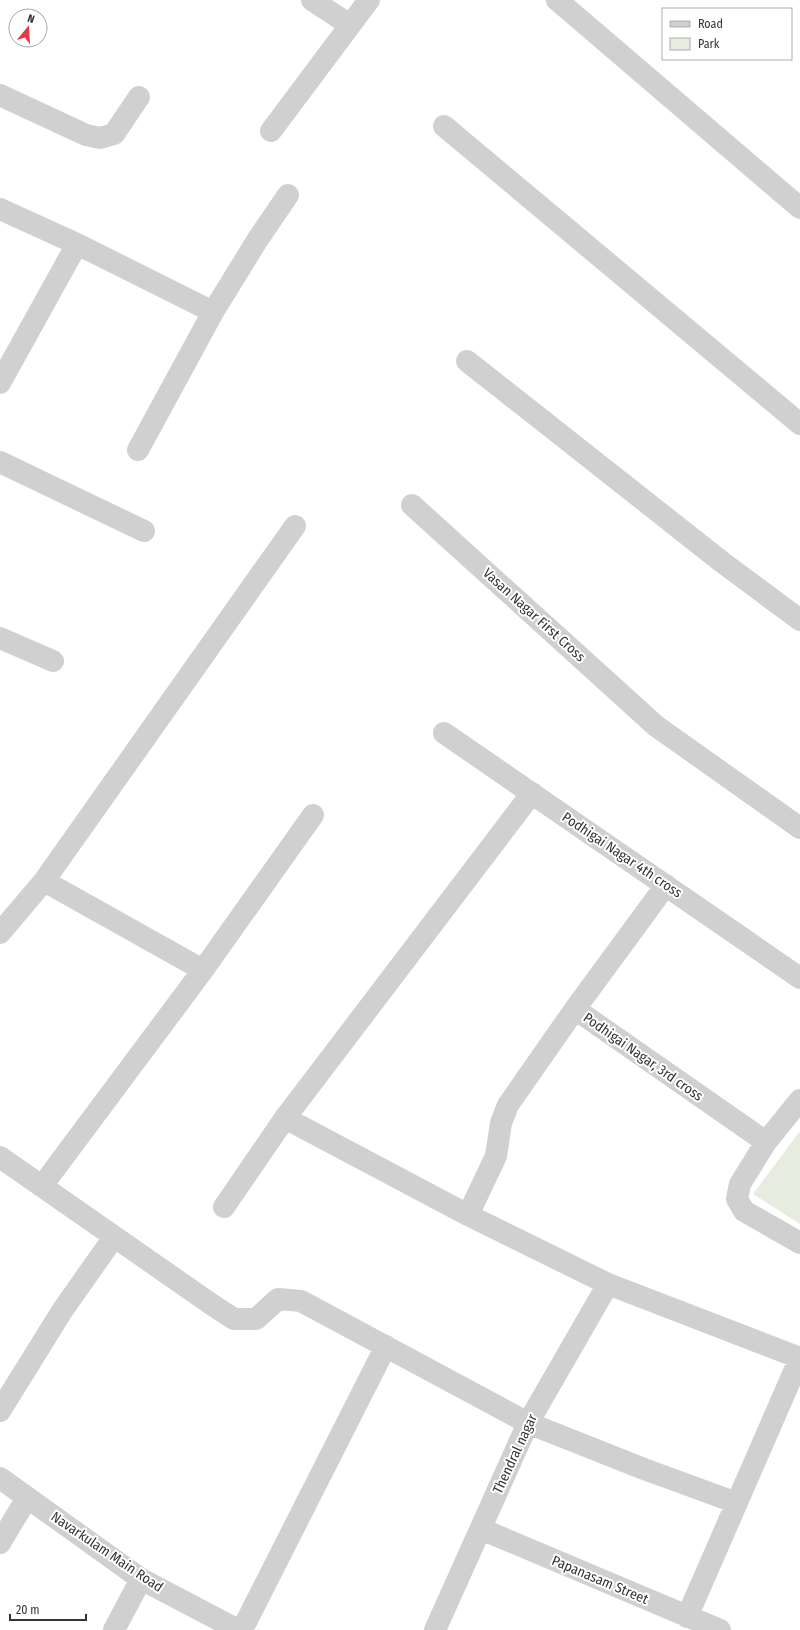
<svg xmlns="http://www.w3.org/2000/svg" width="800" height="1630" font-family="'Fira Sans Condensed',sans-serif">
<style>
.park{fill:#e6ecdf}
.lines{fill:none;stroke-linecap:round;stroke-linejoin:round}
.minor{stroke:#d0d0d0;stroke-width:22}
.labels{text-anchor:middle;dominant-baseline:central;stroke-width:4;stroke-linejoin:round;paint-order:stroke}
.street-label{font-size:14px;fill:#333;stroke:#fff}
</style>
<rect width="100%" height="100%" fill="#fff"/>
<path class="park" d="M800 1131V1224L753 1194Z"/>
<g class="lines">
<path class="minor" d="M312 0 350 25
M557 0 800 208
M0 95 86 135 100 138 114 134 139 97
M444 126 800 424
M271 131 369 0
M0 209 77 244 213 312 258 239 288 195
M467 361 722 562 800 620
M0 383 77 244
M138 450 213 312
M0 462 144 531
M412 505 656 726 800 828
M0 638 53 661
M444 733 800 978
M0 933 44 881 295 526
M203 970 313 815
M575 1009 666 885
M800 1100 766 1142 740 1184 737 1199 744 1211 800 1243
M285 1118 468 1215 608 1284 800 1358
M0 1157 211 1304 234 1319H256L278 1299 301 1301 528 1423 644 1469 737 1503
M42 1186 203 970 44 881
M224 1207 285 1118 532 793
M468 1215 496 1156 501 1123 508 1105 575 1009 766 1142
M0 1411 62 1311 114 1237
M0 1478 141 1579 238 1630
M481 1529 720 1630
M0 1543 27 1498
M687 1617 800 1358
M114 1630 141 1579
M242 1630 386 1346
M435 1630 528 1423 608 1284"/>
</g>
<g class="labels">
<g class="street-label">
<text transform="translate(534 615) rotate(42)">Vasan Nagar First Cross</text>
<text transform="translate(622 855) rotate(34)">Podhigai Nagar 4th cross</text>
<text transform="translate(643 1057) rotate(35)">Podhigai Nagar, 3rd cross</text>
<text transform="translate(515 1454) rotate(-65)">Thendral nagar</text>
<text transform="translate(107 1552) rotate(34)">Navarkulam Main Road</text>
<text transform="translate(600 1580) rotate(23)">Papanasam Street</text>
</g>
</g>
<rect x="662" y="8" width="130" height="52" fill="#ffffff" stroke="#adadad"/>
<rect x="670" y="21" width="20" height="6" fill="#d0d0d0" stroke="#adadad"/>
<text x="698" y="28" font-size="12" fill="#333333">Road</text>
<rect x="670" y="38" width="20" height="12" fill="#e6ecdf" stroke="#adadad"/>
<text x="698" y="48" font-size="12" fill="#333333">Park</text>
<g transform="translate(28 28) rotate(18)"><circle r="19" fill="#ffffff" stroke="#adadad"/>
<path d="M0-3L7 15L0 10L-7 15Z" fill="#e63946"/>
<text y="-6" font-size="11" font-weight="bold" text-anchor="middle" fill="#333333">N</text>
</g>
<path d="M10 1614v6h76v-6" fill="none" stroke="#333333" stroke-width="2"/>
<text x="16" y="1614" font-size="12" fill="#333333" stroke="#ffffff" stroke-width="3" paint-order="stroke">20 m</text>
</svg>
